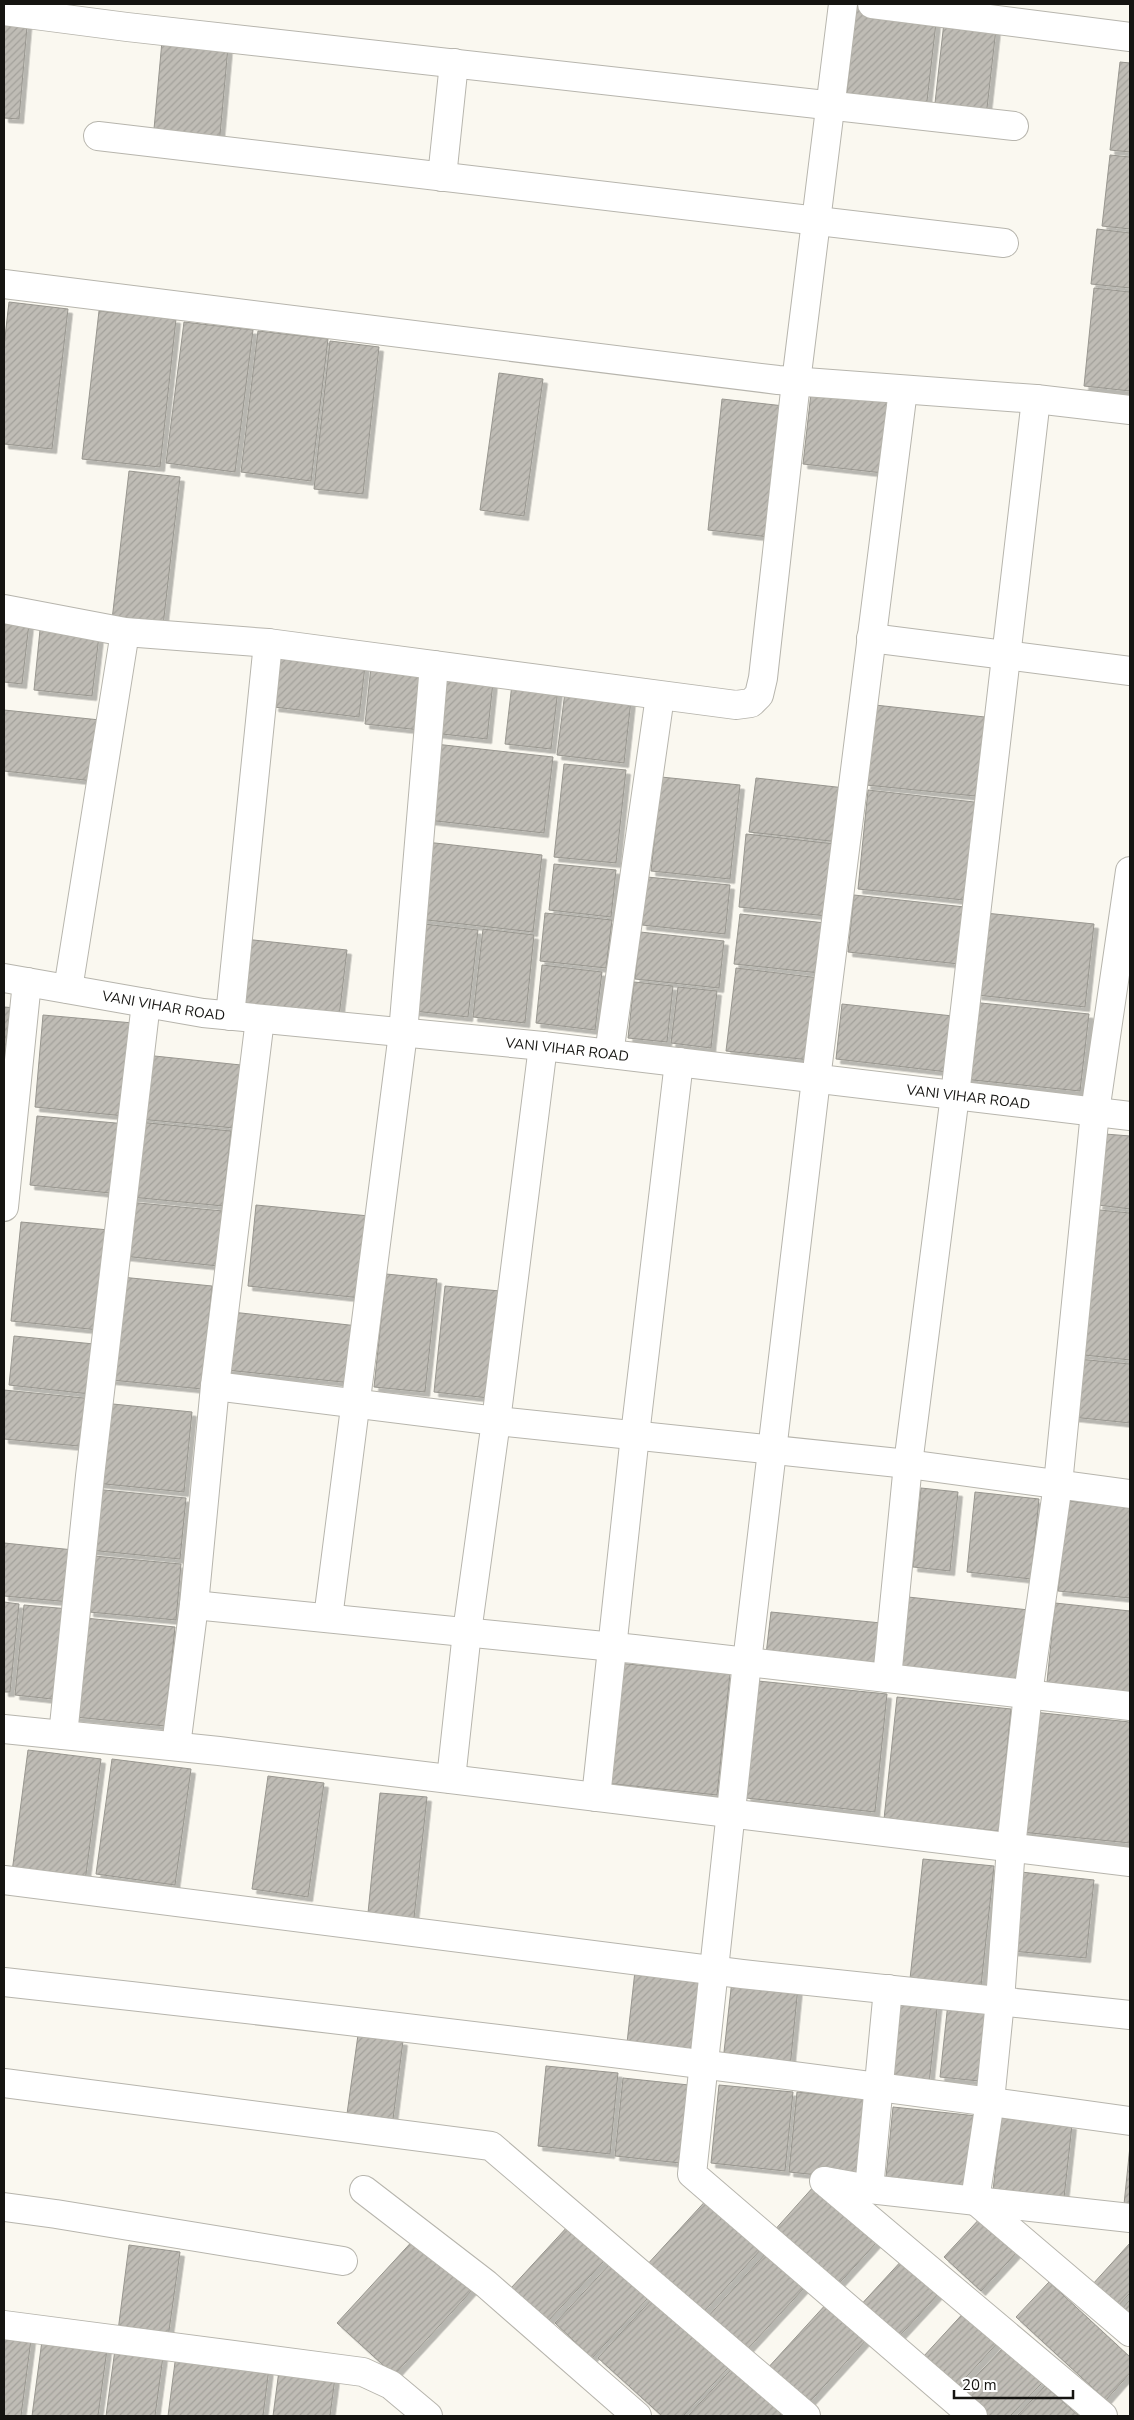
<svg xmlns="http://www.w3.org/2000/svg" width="1134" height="2420" font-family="'Nunito Sans',sans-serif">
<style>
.building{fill:url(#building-hatch);stroke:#98968f;filter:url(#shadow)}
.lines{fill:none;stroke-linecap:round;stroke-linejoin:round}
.street-casing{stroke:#b7b5ad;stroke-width:30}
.street{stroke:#fff;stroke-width:28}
.labels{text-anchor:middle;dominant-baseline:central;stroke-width:4;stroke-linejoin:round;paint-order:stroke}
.street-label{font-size:14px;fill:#151411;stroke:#fff}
</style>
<defs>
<pattern id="building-hatch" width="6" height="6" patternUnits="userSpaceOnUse" patternTransform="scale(1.25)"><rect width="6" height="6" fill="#bfbcb5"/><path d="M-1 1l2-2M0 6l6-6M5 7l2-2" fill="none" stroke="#a3a19b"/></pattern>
<filter id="shadow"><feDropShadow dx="4.5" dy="4.5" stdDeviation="0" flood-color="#0004"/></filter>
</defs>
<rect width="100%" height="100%" fill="#faf8f0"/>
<path class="building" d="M856 5 937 14 926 110 846 101Z
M4 13 28 15 19 119 4 118Z
M945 13 997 20 986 117 934 112Z
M162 41 228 47 219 146 153 140Z
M1120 62 1130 63V152L1110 150Z
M1110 155 1130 157V229L1102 226Z
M1097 229 1130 233V288L1091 284Z
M1094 288 1130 292V391L1084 386Z
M9 302 68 309 52 449 4 444V346Z
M99 311 176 319 160 467 82 459Z
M184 322 253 330 235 472 166 463Z
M258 331 328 339 311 481 241 472Z
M330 341 379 347 363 494 314 489Z
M499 373 543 379 524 516 480 510Z
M811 393 890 402 883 473 803 464Z
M722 399 784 406 769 537 708 530Z
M129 471 180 477 163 626 112 620Z
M4 621 29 624 22 684 4 682Z
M40 630 99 636 92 696 34 690Z
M280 657 365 666 359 717 274 707Z
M371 667 426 673 420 730 365 724Z
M439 676 493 682 487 739 433 733Z
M512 684 558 689 551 749 505 744Z
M565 692 631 700 624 763 557 755Z
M875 705 994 718 985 797 866 785Z
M4 710 100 720 93 781 4 771Z
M435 744 553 757 544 833 427 820Z
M564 764 626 770 616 863 554 857Z
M661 777 740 785 730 879 651 871Z
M756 778 845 788 839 842 749 832Z
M868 790 983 803 973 901 858 889Z
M746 834 835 844 827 916 739 907Z
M426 842 542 855 533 932 418 919Z
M554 864 616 870 611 917 549 910Z
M647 877 730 885 725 934 642 925Z
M854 895 974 908 968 965 848 952Z
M545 913 612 920 606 968 540 961Z
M985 913 1094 924 1085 1007 977 995Z
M740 914 826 923 820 973 734 964Z
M424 924 478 930 468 1017 414 1011Z
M483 929 534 935 525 1023 473 1017Z
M640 932 724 941 719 988 635 979Z
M244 939 347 950 339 1017 236 1006Z
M542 965 602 972 595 1030 536 1023Z
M736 968 820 978 810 1060 726 1051Z
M634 982 673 986 667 1042 628 1038Z
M678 987 717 991 711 1048 671 1043Z
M971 1002 1089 1014 1080 1091 963 1079Z
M842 1004 962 1017 956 1073 836 1059Z
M4 1007 16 1008 10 1067 4 1066Z
M43 1015 133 1023 124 1116 35 1107Z
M145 1055 241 1065 234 1128 139 1119Z
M37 1116 127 1124 120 1194 30 1185Z
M138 1122 231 1131 223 1206 131 1197Z
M1105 1134 1130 1136V1209L1098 1205Z
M128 1202 223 1211 218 1266 123 1256Z
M256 1205 369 1216 361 1298 248 1286Z
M1090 1209 1130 1213V1360L1075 1354Z
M21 1222 109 1230 99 1330 11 1321Z
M386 1274 437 1279 425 1392 374 1387Z
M121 1277 212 1286 202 1389 111 1380Z
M445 1286 500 1291 489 1398 434 1392Z
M232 1312 358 1326 352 1383 226 1370Z
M14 1336 94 1344 90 1394 9 1385Z
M1078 1359 1130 1364V1423L1072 1417Z
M4 1390 94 1399 89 1447 4 1439Z
M103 1403 192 1412 184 1492 95 1483Z
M921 1488 958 1492 950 1571 913 1567Z
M94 1489 186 1498 180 1559 89 1550Z
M975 1492 1039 1499 1031 1579 967 1572Z
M1068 1501 1130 1507V1598L1058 1591Z
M4 1543 74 1550 70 1602 4 1596Z
M94 1556 181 1564 176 1620 89 1612Z
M908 1597 1029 1610 1021 1689 900 1676Z
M4 1602 19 1604 10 1692H4Z
M1055 1603 1130 1611V1701L1046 1692Z
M24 1605 69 1609 61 1700 15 1695Z
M771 1612 881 1623 875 1675 765 1663Z
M75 1617 175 1627 165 1726 65 1716Z
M617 1663 730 1674 717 1795 605 1783Z
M758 1681 887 1694 875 1812 746 1798Z
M897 1697 1011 1709 999 1831 884 1819Z
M1033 1712 1130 1722V1843L1021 1832Z
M28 1750 101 1759 85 1882 12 1872Z
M112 1759 191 1769 175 1885 96 1874Z
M268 1776 324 1783 308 1897 252 1889Z
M380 1793 427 1797 414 1918 368 1913Z
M923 1859 994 1866 980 1995 909 1988Z
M1021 1872 1094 1880 1086 1958 1012 1951Z
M635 1971 703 1978 695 2059 626 2052Z
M732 1980 798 1987 790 2068 723 2061Z
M891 1995 938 2000 929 2084 882 2079Z
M948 2003 987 2007 979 2081 940 2077Z
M358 2035 403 2041 392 2127 346 2121Z
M546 2066 618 2073 610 2154 538 2146Z
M623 2078 689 2085 680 2163 615 2156Z
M719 2085 793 2092 785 2171 711 2163Z
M797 2092 874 2100 866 2180 789 2172Z
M893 2107 977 2116 969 2195 885 2187Z
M1001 2118 1072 2125 1063 2207 992 2200Z
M1130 2146V2214H1123Z
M815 2185 877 2242 833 2290 772 2233Z
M710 2196 764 2246 699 2317 645 2267Z
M983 2215 1020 2249 981 2291 944 2257Z
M568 2226 605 2260 548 2321 511 2288Z
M417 2236 474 2288 394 2375 337 2323Z
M1130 2243V2293L1116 2308 1092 2285Z
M129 2245 180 2252 168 2338 118 2331Z
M767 2252 805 2287 743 2354 705 2320Z
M904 2258 941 2291 894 2342 857 2309Z
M611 2263 648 2298 592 2358 555 2323Z
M1049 2282 1130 2357V2373L1106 2400 1016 2317Z
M653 2298 729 2367 683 2416H662L598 2358Z
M1130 2300V2325L1118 2313Z
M828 2302 868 2338 805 2407 765 2371Z
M968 2308 1002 2338 957 2387 923 2357Z
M4 2328 32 2332 21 2416H4Z
M43 2333 108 2342 98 2416H32Z
M116 2342 164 2349 155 2416H106Z
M177 2347 270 2360 263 2416H168Z
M1004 2347 1042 2383 1010 2416H988L962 2391Z
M280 2363 336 2370 330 2416H273Z
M737 2363 791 2416H688Z
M1045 2386 1079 2416H1017Z"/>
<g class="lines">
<g class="street-casing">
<g id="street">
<path d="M872 4 1130 37"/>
<path d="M4 11 127 27 1014 126"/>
<path d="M98 136 1004 243"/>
<path d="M442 177 454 63"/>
<path d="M4 284 778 380 1036 399 1130 410"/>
<path d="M903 390 816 1079 747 1662 692 2174 973 2416"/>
<path d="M4 609 125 632 268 643 736 705 751 703 759 695 763 678 796 382 843 4"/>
<path d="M871 638 1130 671"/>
<path id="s1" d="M4 978 203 1013 543 1046 1130 1116"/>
<path d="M68 989 125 632"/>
<path d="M230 1016 268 643"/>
<path d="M609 1054 660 696"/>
<path d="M4 1207 27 982"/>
<path d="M215 1386 488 1420 908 1464 1130 1494"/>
<path d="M194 1605 634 1649 1130 1706"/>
<path d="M328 1618 403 1033 434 665"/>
<path d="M887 1678 908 1464 955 1095 1036 399"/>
<path d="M4 1729 219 1751 1130 1862"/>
<path d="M63 1735 90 1476 146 1003"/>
<path d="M176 1746 194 1605 215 1386 260 1019"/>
<path d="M451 1779 467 1632 496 1421 543 1046"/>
<path d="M596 1797 635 1435 679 1062"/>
<path d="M4 1880 742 1974 1130 2015"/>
<path d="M4 1982C380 2023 755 2069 1130 2121"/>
<path d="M4 2083 491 2146 806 2416"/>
<path d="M824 2181 1103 2416"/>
<path d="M825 2181 869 2189 1130 2218"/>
<path d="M869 2189 888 1989"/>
<path d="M364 2190 486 2284 637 2416"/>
<path d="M975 2200 990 2101 1000 2001 1011 1847 1028 1694 1058 1484 1095 1112 1130 871"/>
<path d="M975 2200 1130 2332"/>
<path d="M4 2207 56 2214 343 2261"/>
<path d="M4 2325 363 2372 391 2385 428 2416"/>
</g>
</g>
<use href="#street" class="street"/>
</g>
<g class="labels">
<g class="street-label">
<text stroke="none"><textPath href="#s1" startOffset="162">VANI VIHAR ROAD</textPath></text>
<text stroke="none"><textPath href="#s1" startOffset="568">VANI VIHAR ROAD</textPath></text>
<text stroke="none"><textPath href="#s1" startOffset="972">VANI VIHAR ROAD</textPath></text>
</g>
</g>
<rect width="1134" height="2420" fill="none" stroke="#151411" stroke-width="10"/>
<path d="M954 2390v8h119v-8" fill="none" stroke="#151411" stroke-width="2.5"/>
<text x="962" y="2390" font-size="15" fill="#151411" stroke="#ffffff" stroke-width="4" paint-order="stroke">20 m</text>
</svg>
